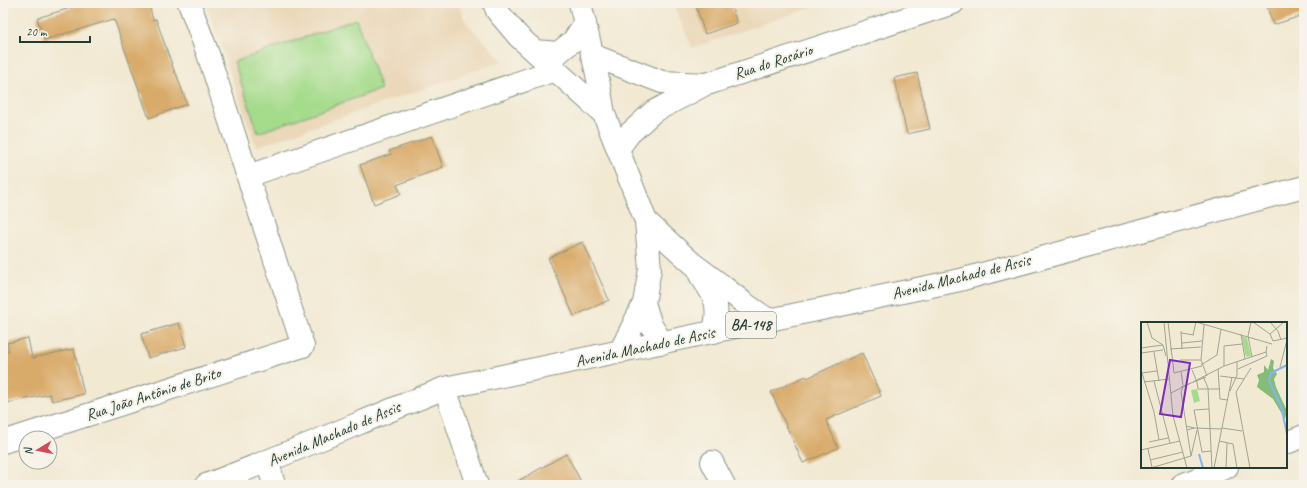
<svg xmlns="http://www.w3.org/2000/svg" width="1307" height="488" font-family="Caveat,sans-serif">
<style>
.built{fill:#ebd8ba}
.green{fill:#a5dc8c;stroke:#628c60}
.building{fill:#d9ab6a}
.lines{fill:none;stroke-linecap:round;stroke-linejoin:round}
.minor-casing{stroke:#889384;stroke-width:24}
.tertiary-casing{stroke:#889384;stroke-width:24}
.primary-casing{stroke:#889384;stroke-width:24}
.minor{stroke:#fff;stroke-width:22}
.tertiary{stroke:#fff;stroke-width:22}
.primary{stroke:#fff;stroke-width:22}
.labels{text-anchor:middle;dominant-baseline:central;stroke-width:4;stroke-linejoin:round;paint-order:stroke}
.shield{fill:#f7f3e8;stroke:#60746a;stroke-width:1}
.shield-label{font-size:15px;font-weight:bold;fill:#1f3d34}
.street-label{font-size:16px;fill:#1f3d34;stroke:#f7f3e8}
.inset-river{fill:none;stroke:#84b5f0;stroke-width:2}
.inset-road{fill:none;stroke:#9ea493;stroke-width:1}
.view{fill:#7b2cbf;fill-opacity:0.15;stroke:#7b2cbf;stroke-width:2}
.inset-edge{fill:none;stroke:#1f3d34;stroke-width:2}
</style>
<rect width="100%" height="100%" fill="#f7f3e8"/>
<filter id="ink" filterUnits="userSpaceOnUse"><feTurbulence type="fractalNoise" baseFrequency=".025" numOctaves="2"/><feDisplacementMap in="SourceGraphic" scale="8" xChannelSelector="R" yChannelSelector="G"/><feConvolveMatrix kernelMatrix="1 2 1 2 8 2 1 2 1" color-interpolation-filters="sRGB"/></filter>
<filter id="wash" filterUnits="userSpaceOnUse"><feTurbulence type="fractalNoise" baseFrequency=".012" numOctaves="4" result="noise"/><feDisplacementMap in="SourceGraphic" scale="16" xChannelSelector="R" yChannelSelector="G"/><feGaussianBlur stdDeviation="0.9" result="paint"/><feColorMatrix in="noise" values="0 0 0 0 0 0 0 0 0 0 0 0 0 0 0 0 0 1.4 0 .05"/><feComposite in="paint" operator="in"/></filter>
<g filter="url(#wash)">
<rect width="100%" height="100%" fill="#f2e9d3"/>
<path class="built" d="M206 3H458L465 21 503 61 256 147Z
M673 3H824L692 48Z"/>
<path class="green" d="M356 19 381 89 258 133 234 62Z"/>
<g id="blocks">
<path class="building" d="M87 3H151V8H150L153 20 156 19 175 73H176L187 104 149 118 114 19 44 40 37 18Z
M695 3H730L737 23 705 34Z
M1266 3H1304V15L1273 25Z
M917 73 930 129 907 134 894 78Z
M432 136 443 167 397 185 401 194 374 204 360 165 391 154 389 151Z
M583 242 609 300 574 316 548 258Z
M179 323 186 347 148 358 141 334Z
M28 338 32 358 74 349 84 394 52 401 50 394 3 404V352L9 351 7 343Z
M862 353 881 396 826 420 838 448 803 463 771 392 806 376 807 378Z
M566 454 583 485H511Z"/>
</g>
</g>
<g filter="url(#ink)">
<use href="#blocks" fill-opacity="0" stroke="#889384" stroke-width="1"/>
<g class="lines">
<g class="minor-casing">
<path id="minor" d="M592 55 662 82 707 84 953 3
M618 149 629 134 653 112 706 84
M248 176 555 70
M445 388 477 485
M3 442 303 346 208 54 189 3
M1286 443 1304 436
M268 462 274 485
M712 462 724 485
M1182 485 1227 467"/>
</g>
<g class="tertiary-casing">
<path id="tertiary" d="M494 3 497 11 518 36 604 114
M580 3 597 74 604 114 646 221 650 269 644 303 620 352
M535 51 558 53 573 41 585 23
M646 221 692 263 720 284 744 303 770 321
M700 275C716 298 720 304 714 332
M644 303 651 325 662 343"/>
</g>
<g class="primary-casing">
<path id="primary" d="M206 485C286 455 365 420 445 388L960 280 1304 187"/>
</g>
<use href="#minor" class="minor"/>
<use href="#tertiary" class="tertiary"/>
<use href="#primary" class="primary"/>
</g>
</g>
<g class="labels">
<rect class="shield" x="726" y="312" width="50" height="26" rx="3"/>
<g class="shield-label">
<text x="751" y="325">BA-148</text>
</g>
<g class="street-label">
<text transform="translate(773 62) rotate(-18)">Rua do Rosário</text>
<text transform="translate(961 277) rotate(-14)">Avenida Machado de Assis</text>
<text transform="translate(645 347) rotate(-12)">Avenida Machado de Assis</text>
<text transform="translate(153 394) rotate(-18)">Rua João Antônio de Brito</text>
<text transform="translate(334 434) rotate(-23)">Avenida Machado de Assis</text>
</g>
</g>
<g transform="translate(1141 322)">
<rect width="146" height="146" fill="#f2e9d3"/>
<path d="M101 14 106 16 110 34 106 35 104 32ZM56 67 59 79 53 81 50 68Z" fill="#a5dc8c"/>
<path d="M130 37 133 39 132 46 136 52 133 57 135 65 146 89 144 97 132 77 116 65 118 58 116 53 123 50V43L127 48Z" fill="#84bc78"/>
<path class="inset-river" d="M146 43 130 51 128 59 140 84 146 112M58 132 62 146"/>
<path class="inset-road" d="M6 0 11 16 22 23M23 0 32 94 46 146M27 0 33 51 61 44M55 0 131 22M110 0 107 14 111 35M112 0 129 12 132 19M130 1 137 9 140 18M63 3 60 38 66 54M40 9 41 27M40 11 53 13M100 12 104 37M129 12 143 0M52 13 55 0M132 19 146 16M41 21 61 19M0 26 22 23 25 34M29 27 60 25M13 30 18 59M0 31 22 28M39 38H60M60 43 76 33 80 7M83 44V24L101 22M139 45 146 18M77 47 79 77 87 78M97 47 126 34 125 30M51 48 56 60 57 67H79M40 50 42 63M0 51 16 49M1 51 13 90 18 118M62 54 67 66 71 146M79 54 103 57M13 59 29 121M3 60 28 57M52 60 83 44 125 30 126 24M40 65 65 55M89 69 96 53V40M30 71 50 61M68 87 53 88 61 130 70 129M45 104 53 106 46 108M53 106 80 107M81 106 101 109M78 119 92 122 96 146M8 120 27 116M7 127 11 145M0 128 39 119M50 134 56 108M9 138 42 130M10 146 50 134 40 70 42 65M73 146 91 55M85 146 86 121M109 146 95 70 110 46"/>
<path class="view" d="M29 38 49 41 40 95 19 92Z"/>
<rect width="146" height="146" class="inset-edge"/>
</g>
<rect width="1307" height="488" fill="none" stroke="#f7f3e8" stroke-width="16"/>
<g transform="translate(38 450) rotate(260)"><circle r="19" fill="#f7f3e8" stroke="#a1aaa0"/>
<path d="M0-3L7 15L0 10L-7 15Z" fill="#d1495b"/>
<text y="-6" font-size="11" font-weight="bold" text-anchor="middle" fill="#1f3d34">N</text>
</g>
<path d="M20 36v6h70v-6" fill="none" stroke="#1f3d34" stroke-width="2"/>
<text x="26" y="36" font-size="12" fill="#1f3d34" stroke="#f7f3e8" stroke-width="3" paint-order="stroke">20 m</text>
</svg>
